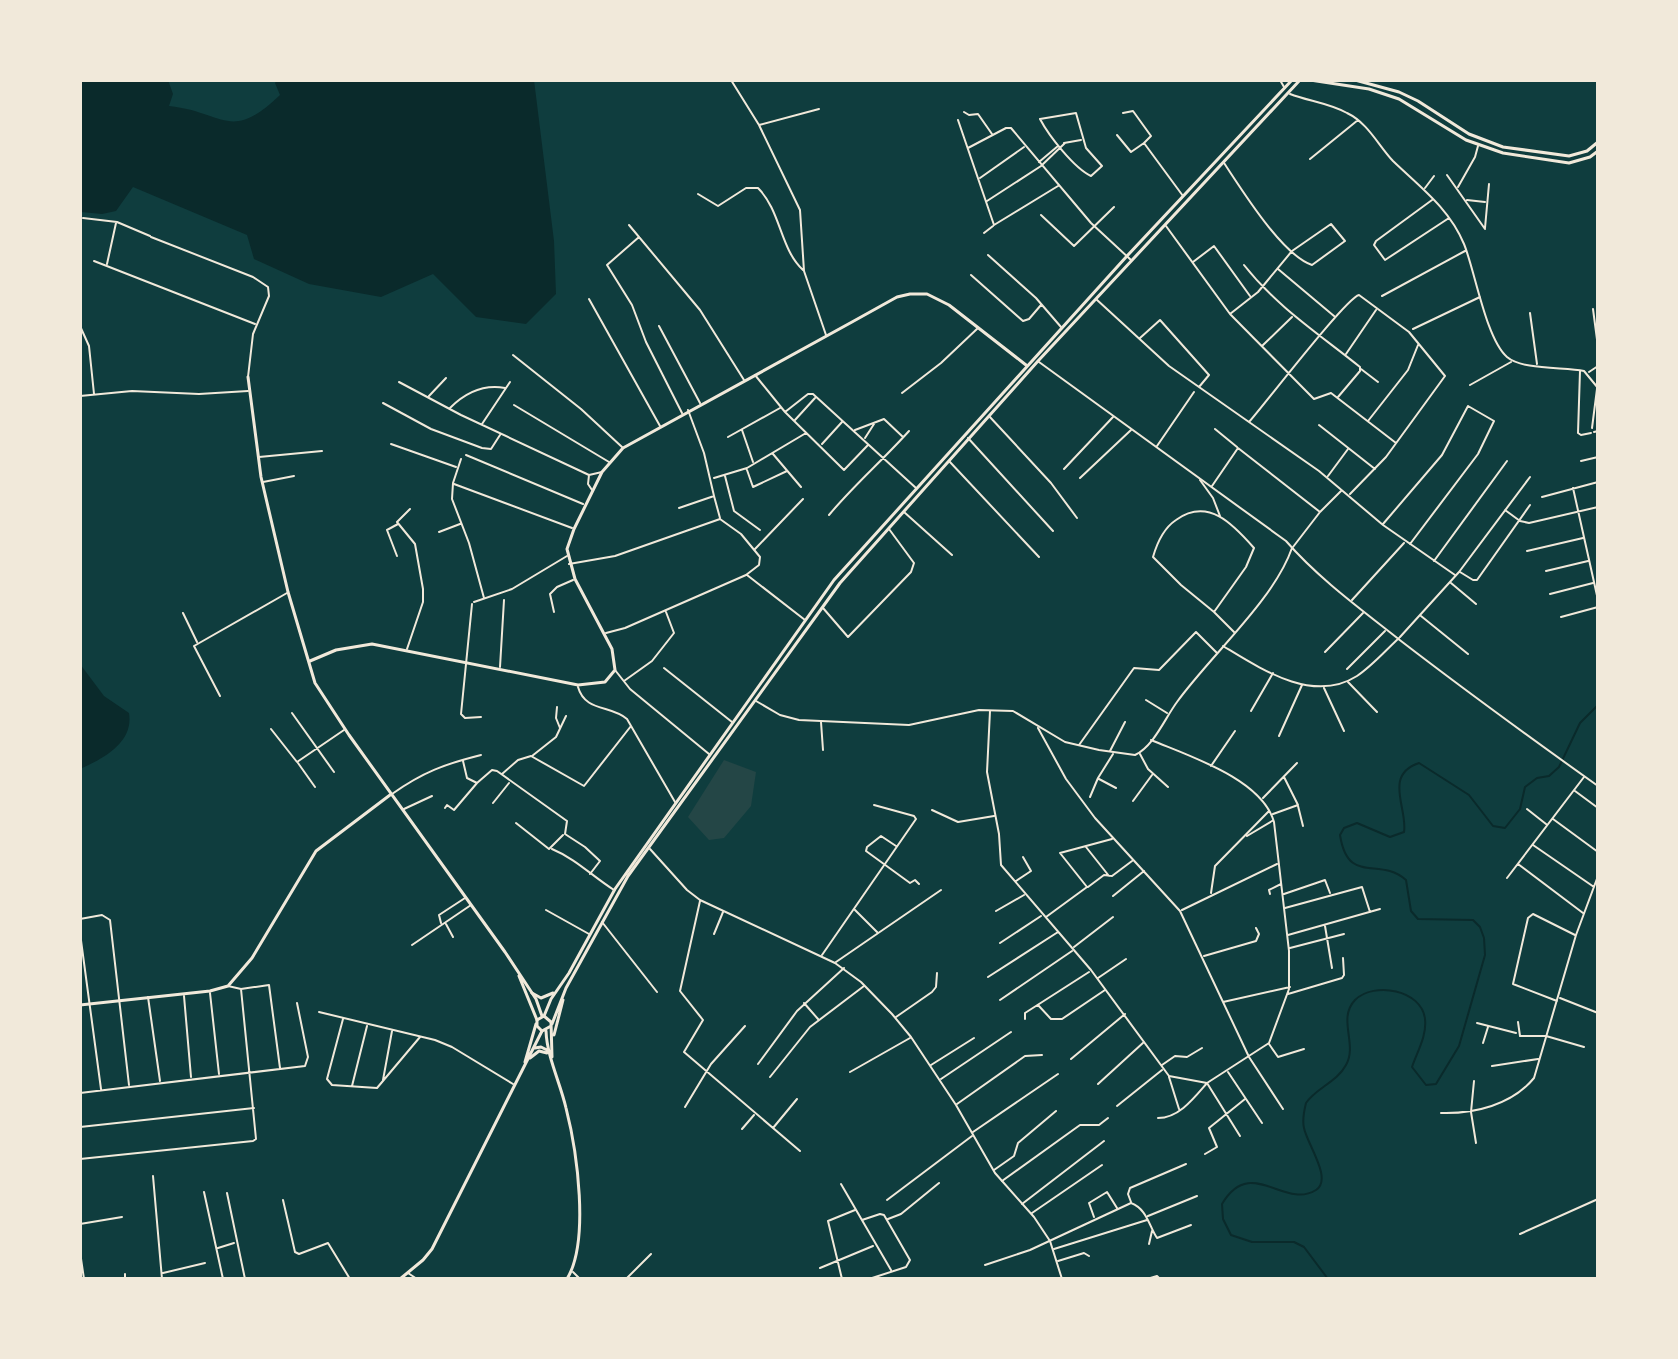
<svg xmlns="http://www.w3.org/2000/svg" width="1678" height="1359" font-family="'Open Sans',sans-serif">
<style>
.green{fill:#244646}
.water{fill:#0a2a2b}
.lines{fill:none;stroke-linecap:round;stroke-linejoin:round}
.stream{stroke:#0a2a2b;stroke-width:2}
.minor{stroke:#f1e9da;stroke-width:2}
.tertiary{stroke:#f1e9da;stroke-width:2}
.primary{stroke:#f1e9da;stroke-width:3}
.trunk{stroke:#f1e9da;stroke-width:3}
</style>
<rect width="100%" height="100%" fill="#0f3d3e"/>
<path class="green" d="M724 760 756 772 751 806 724 838 709 840 688 817Z"/>
<path class="water" d="M80 80H168L173 94 169 106C225 112 230 143 280 95L275 83 277 80H534L554 241 556 294 526 324 476 317 433 274 381 297 309 284 254 259 247 235 133 187 116 211 102 214 81 212 80 216Z
M80 664 104 696 129 713C134 743 102 759 80 769Z"/>
<g class="lines">
<path class="stream" d="M1328 1279 1304 1247 1294 1242H1252L1231 1235 1223 1219 1222 1204C1251 1155 1284 1210 1316 1190 1333 1179 1307 1144 1304 1128 1302 1120 1304 1111 1306 1103 1316 1088 1337 1082 1346 1065 1358 1044 1337 1019 1355 1000 1374 981 1422 990 1425 1019 1427 1036 1417 1052 1412 1067L1426 1085 1436 1084 1459 1046 1485 955 1484 938 1480 927 1473 920 1418 919 1411 911 1406 880C1379 856 1348 886 1340 835L1344 828 1357 823 1390 837 1404 832C1408 809 1383 775 1419 763L1469 795 1493 826 1505 828 1520 809 1525 787 1537 778 1549 776 1559 767 1580 723 1598 705"/>
<path class="minor" d="M731 80 759 125 800 210 804 271 826 335
M1290 94C1308 101 1329 103 1347 113 1368 123 1378 145 1393 161 1420 187 1449 208 1464 244 1475 271 1486 339 1507 357 1522 370 1564 367 1584 371L1598 388
M964 112 969 115 978 114 992 134
M1076 113 1086 148 1102 166 1091 176C1074 168 1049 136 1040 119Z
M1123 113 1133 111 1151 136 1144 143 1183 196
M958 120 994 225 1058 186
M759 125 819 109
M1117 135 1131 152 1144 143
M1064 143 1081 140
M968 148 1006 128H1011L1091 223 1131 260
M1310 159 1358 120
M1039 162 1058 146
M1224 163C1242 190 1282 255 1312 265L1345 241 1331 224 1292 251 1258 292 1230 314
M1447 175 1485 229
M980 178 1024 147
M1458 187 1475 157 1478 146
M1425 188 1434 176
M698 194 718 206 746 188H758C781 211 780 249 803 270
M1432 200 1376 241 1374 245 1385 260 1449 218
M1467 200 1485 202
M987 201 1041 166 1065 143
M1041 215 1074 246 1114 207
M83 218 117 222 150 236
M629 225 700 310 744 380
M1166 226 1230 314 1314 399 1331 393 1396 443
M1485 228 1489 184
M984 233 993 226
M639 237 607 265 632 305 646 342 682 413
M988 255 1036 298 1061 327
M94 261 255 324
M1193 262 1214 246 1250 296
M107 264 116 223
M1244 265C1277 307 1319 334 1360 367V371L1338 397
M1278 269 1334 316
M971 275 1023 321 1029 319 1041 305
M1382 296 1465 251
M589 299 660 426
M1096 299 1169 366 1319 471 1383 525 1455 575
M1593 309 1598 347
M1530 313 1537 364
M80 326 89 346 94 394
M659 326 700 403
M1413 329 1480 297
M1140 338 1160 320 1209 375 1199 387
M1262 346 1292 317
M1346 354 1376 310
M513 355 581 409 622 447
M1361 369 1378 382
M1580 371 1578 433 1581 435 1591 433
M1589 372 1598 366
M755 375 785 412 844 470 868 445
M399 382 461 415 589 475
M1470 385 1511 362
M902 393 941 363 978 328
M80 396 132 391 199 394 248 391
M429 396 446 378
M383 403 431 429 482 448 491 449 500 435
M514 405 609 462
M450 408C465 393 483 384 505 388
M688 410 704 453 714 496
M785 412 808 394H813L916 488
M989 416 1051 483 1077 518
M795 420 815 398
M1368 421 1408 370 1418 345
M1249 422C1265 404 1346 298 1359 295L1409 332 1445 376 1386 457 1350 494
M482 424 510 382
M1319 425 1375 469
M1592 428 1597 389
M1215 429 1237 447
M742 430 753 462
M855 430 884 419 903 437
M1594 432 1598 431
M728 437 780 408
M865 438 874 424
M968 438 1053 531
M391 444 456 467
M822 444 842 422
M1157 446 1194 392
M773 454 801 487
M466 455 583 504
M259 457 322 451
M461 459 453 483 452 499 469 543 484 598
M949 461 1039 557
M1581 461 1598 457
M1064 469 1113 417
M747 470 753 487 787 471
M725 476 734 511 760 530
M1328 476 1348 449
M714 478 747 468 806 433
M1080 478 1131 430
M1200 480 1213 498 1220 516
M263 482 294 476
M454 484 572 528
M1212 486 1238 448 1320 512
M1573 488 1598 600
M592 490 588 484 589 475 602 472
M1542 497 1598 482
M679 508 714 496 720 518
M1505 510 1520 521 1529 523 1598 507
M904 512 952 555
M829 515C854 485 883 460 909 431
M1383 524 1442 455 1468 406 1494 421 1478 454 1410 544
M439 532 460 524
M1293 547 1320 512 1341 491
M755 549 803 499
M1527 551 1583 538
M397 556 387 530 398 524
M1434 561 1507 461
M569 564 615 556 720 519 741 534 760 557 759 565 746 575 625 628 606 633
M1546 571 1588 561
M1460 572 1473 580H1477L1530 505
M747 575 805 620
M1451 583 1476 604
M1550 594 1593 583
M1352 600 1404 543
M474 602 512 589 567 556
M472 604 461 714 465 718 481 717
M823 608 848 637 911 572 914 563 889 529
M554 612 550 594 557 587 573 580
M1214 612 1181 585 1153 557C1157 543 1164 528 1176 520 1208 497 1233 524 1254 548L1246 567 1214 612 1234 632
M183 613 197 642
M1421 616 1468 654
M1561 617 1598 607
M1400 637 1459 572 1530 477
M407 649 423 602V589L415 544 397 522 410 509
M1325 652 1363 613
M500 667 504 600
M664 668 732 722
M1347 669 1385 631
M615 670 630 689 709 754
M624 681 652 661 674 633 666 612
M1348 682 1377 712
M578 687C585 712 611 705 627 719L675 802
M1324 688 1344 731
M220 696 194 646 287 593
M1146 700 1167 713
M557 707 556 718 560 728
M990 711 987 772 999 834 1001 865 1091 970 1169 1076 1207 1083 1269 1043 1289 989V951L1274 822C1262 779 1189 756 1151 740
M1251 711 1273 673
M292 713 334 772
M821 722 823 750
M1038 728 1066 779 1095 818 1180 911 1249 1057 1283 1109
M271 729 297 762 344 730
M1279 736 1302 685
M1079 745 1134 668 1159 670 1196 632 1217 653
M1110 751 1125 722
M1140 754 1148 769 1168 787
M532 756 556 737 566 716
M463 761 467 778 477 783
M298 763 315 787
M1211 766 1235 731
M502 774 518 760 531 756 584 786 631 726
M1099 779 1116 788
M1575 791 1598 808
M392 794C423 772 445 764 481 755
M1090 797 1098 778 1113 754
M1263 798 1297 763
M1133 801 1152 775
M493 803 509 783
M1298 806 1303 826
M445 808 447 805 454 810 477 783 492 770 497 771 567 821 565 834 585 847 600 861 590 874
M404 809 432 796
M1527 809 1546 824
M932 810 958 822 994 816
M1273 814 1298 805 1284 777
M1553 819 1598 852
M516 823 549 849 563 835
M1247 836 1272 821
M1533 845 1594 887
M896 846 881 836 867 847 866 851 910 883 915 880 919 884
M1086 847 1109 876
M552 849C576 859 592 876 614 890
M1518 864 1583 913
M1507 878 1584 777
M1016 881 1031 871 1023 857
M1088 887 1104 875 1112 876 1132 861
M1211 893 1215 866 1269 811
M1270 894 1269 890 1281 884
M1284 894 1325 880 1330 893
M1113 896 1144 871
M700 901 680 991 703 1020 684 1052 800 1151
M1285 908 1362 887 1370 912
M854 909 877 932
M546 910 589 934
M1182 910 1277 864
M996 911 1024 895
M1046 917 1087 887 1060 853 1112 839
M80 919 102 915 110 920 129 1085
M602 922 657 992
M441 923 439 915 465 898
M446 924 453 937
M1325 926 1332 968
M80 933 101 1089
M714 934 723 912
M1288 935 1380 909
M1000 943 1041 916
M412 945 471 905
M1074 947 1113 917
M1290 948 1344 934
M822 955 916 819 914 816 874 805
M1204 956 1256 941 1259 934 1256 928
M836 962 941 890
M988 977 1058 932
M1098 978 1126 959
M228 986 241 989 269 985 280 1068
M210 993 219 1074
M1288 994 1342 978 1344 975 1343 958
M184 996 191 1077
M148 997 160 1081
M1560 998 1598 1013
M1000 1000 1072 951
M1557 1001 1513 984 1528 918 1533 914 1575 935
M1223 1002 1290 987
M804 1003 818 1019
M1038 1005 1051 1019H1062L1105 990
M319 1012 435 1040 452 1047 513 1084
M896 1017 932 992 936 987 937 973
M343 1019 327 1079 332 1085 377 1088 420 1037
M1025 1019V1013L1089 972
M1518 1022 1520 1036H1546L1584 1047
M1477 1023 1516 1033
M1483 1043 1488 1027
M1269 1044 1278 1057 1304 1049
M1071 1059 1125 1014
M758 1064 797 1011 844 968
M931 1065 974 1038
M1162 1065 1175 1056 1187 1057 1202 1048
M1492 1066 1538 1059
M850 1072 910 1038
M1228 1072 1262 1123
M770 1077 810 1027 864 986
M1169 1077 1179 1109
M941 1079 1011 1032
M383 1080 392 1031
M1474 1081 1471 1112 1476 1143
M1098 1084 1144 1042
M352 1086 367 1026
M80 1093 305 1066 308 1057 297 1003
M957 1104 1025 1056 1042 1055
M1117 1106 1162 1070
M685 1107 711 1064 745 1026
M1441 1113C1474 1114 1512 1105 1534 1078L1576 935 1598 876
M1158 1118C1179 1118 1194 1098 1207 1083L1240 1136
M80 1127 254 1108
M773 1128 797 1099
M742 1129 754 1115
M973 1132 1058 1074
M1205 1154 1217 1147 1209 1128 1245 1099
M80 1159 253 1141 256 1139 241 989
M994 1170 1014 1156 1018 1143 1056 1111
M153 1176 162 1279
M1002 1181 1080 1125H1099L1108 1118
M841 1184 891 1270
M204 1192 223 1279
M227 1193 245 1279
M283 1200 295 1252 299 1254 328 1243 350 1279
M887 1200 972 1136
M1131 1202 1128 1194 1130 1188 1186 1164
M1022 1204 1104 1141
M1032 1213 1102 1165
M1148 1216 1197 1196
M1094 1217 1089 1203 1107 1192 1117 1208
M888 1219 901 1214 939 1183
M862 1220 880 1214 884 1215 910 1260 906 1267 869 1279
M80 1224 122 1217
M1520 1234 1598 1199
M1149 1244 1152 1231
M218 1248 234 1243
M1054 1249 1147 1220
M80 1252 84 1279
M1058 1261 1084 1253 1089 1256
M985 1265 1030 1250 1131 1203C1147 1209 1149 1226 1157 1238L1191 1225
M820 1268 873 1246
M573 1272 580 1279
M163 1273 205 1263
M125 1274V1279
M626 1279 651 1254
M842 1279 828 1221 855 1210
M1147 1279 1157 1276 1160 1279"/>
<path class="tertiary" d="M1280 80 1284 87
M151 237 253 277 268 287 269 296 253 334 248 377
M1039 362 1286 541C1319 579 1362 610 1401 641 1466 691 1532 739 1598 786
M1223 646C1261 669 1313 704 1357 676 1372 666 1385 651 1399 638
M756 701 780 715 799 720 909 725 979 710 1013 711 1065 742 1099 750 1135 755C1154 746 1165 718 1177 702 1211 655 1274 600 1292 548
M650 849 687 890 700 900 835 963 861 982 892 1014 911 1037 956 1105 995 1173 1034 1217 1050 1241 1062 1279
M408 1273 417 1279"/>
<path class="primary" d="M1310 80 1369 89 1399 99 1466 140 1503 153 1569 163 1590 157 1598 151
M1355 80 1399 92 1418 101 1469 134 1503 147 1569 156 1587 151 1598 142
M248 377 261 477 288 592 315 683 349 735 505 952 536 999 542 1016
M310 661 336 650 372 644 578 685 605 682 615 670 612 649 575 579 567 549 574 529 602 472 623 448 852 322 897 297 910 294H927L949 305 1026 365
M519 976 537 1020
M80 1005 210 991 228 986 252 958 316 851 390 795
M525 1062 536 1024
M400 1279 423 1260 432 1249 542 1031"/>
<path class="trunk" d="M532 993 541 998 553 993
M544 1016 551 999 569 973 615 889 834 580 1127 256 1292 80
M552 1024 566 988 628 876 840 583 1038 361 1300 80
M551 1026 542 1031 537 1026V1020L544 1016 551 1022 552 1057
M546 1031C547 1057 560 1082 566 1108 577 1151 590 1241 567 1279
M554 1035 563 1000
M535 1048 541 1047 547 1050
M530 1058 539 1051 547 1053"/>
</g>
<rect width="1678" height="1359" fill="none" stroke="#f1e9da" stroke-width="164"/>
</svg>
